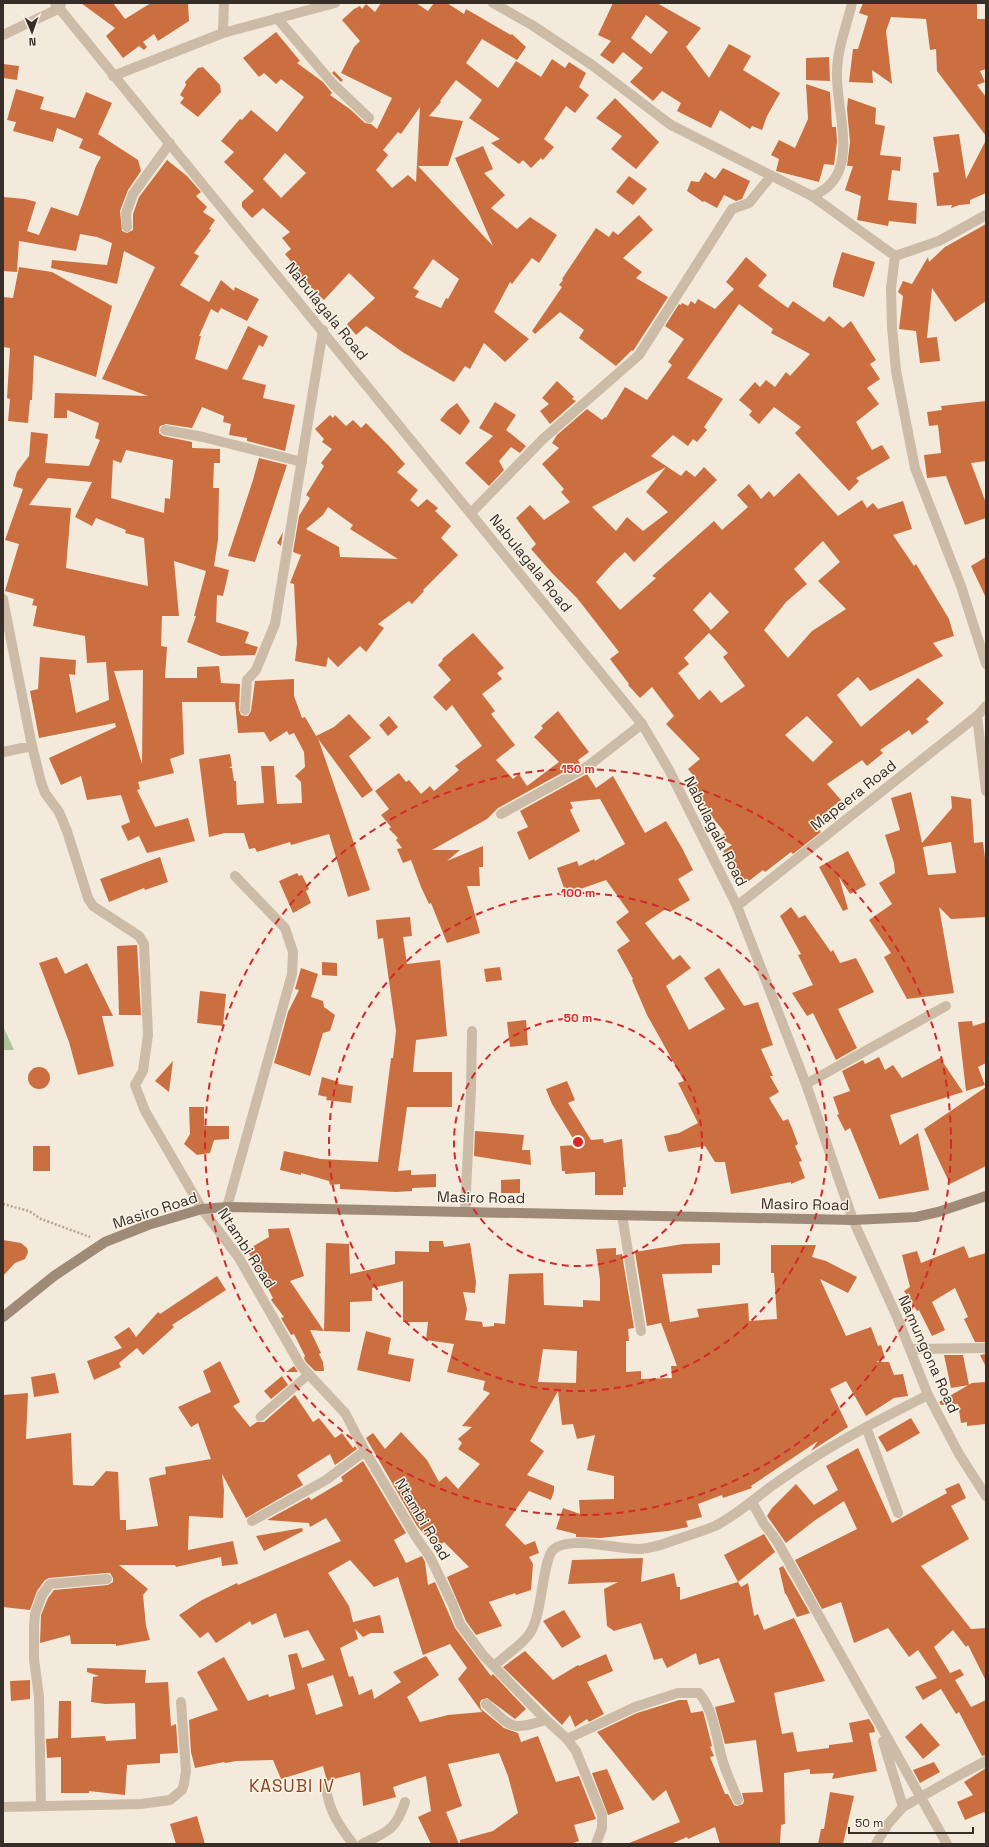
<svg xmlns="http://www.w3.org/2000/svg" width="989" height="1847" font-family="'Space Grotesk',sans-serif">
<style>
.green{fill:#b1c39a}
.building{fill:#cc6f40;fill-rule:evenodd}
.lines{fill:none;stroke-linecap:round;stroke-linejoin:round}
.path{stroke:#b8a590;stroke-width:2.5;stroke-dasharray:2 2;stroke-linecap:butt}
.service{stroke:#ccbba6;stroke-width:9}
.minor{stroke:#ccbba6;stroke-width:10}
.tertiary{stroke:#ccbba6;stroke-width:10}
.secondary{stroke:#9f8a77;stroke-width:10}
.ring{fill:none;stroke:#d62828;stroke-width:2;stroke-dasharray:7 5}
.labels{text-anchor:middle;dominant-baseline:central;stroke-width:3;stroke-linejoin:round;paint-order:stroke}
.street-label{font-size:15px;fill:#372e27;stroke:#faf3e7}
.quarter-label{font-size:17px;letter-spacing:1px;fill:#8a411c;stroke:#faf3e7}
.centre{fill:#d62828;stroke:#faf3e7;stroke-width:2}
.ring-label{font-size:12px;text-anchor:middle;font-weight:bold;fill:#d62828;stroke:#faf3e7;stroke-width:3;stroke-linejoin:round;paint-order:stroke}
</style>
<rect width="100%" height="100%" fill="#f3eadb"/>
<path class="green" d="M3 1026 14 1050H3Z"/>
<path class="building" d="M81 3H113L125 19 151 3H188L189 21 158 41 154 34 143 42 147 47 144 50 139 46 123 58 106 36 115 28Z
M381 3H416L428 11 434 3H447L464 14 466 9 511 35 512 34 526 47 517 60 482 39 466 63 498 88 516 61 541 77 552 59 565 68 569 62 586 73 579 87 589 95 575 113 566 106 544 139 554 147 543 160 541 158 531 168 523 160 519 164 491 143 500 139 469 118 482 100 456 80 440 101 441 102 429 116 463 121 448 166H418L493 246 455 158 483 146 493 169 484 173 505 195 491 208 517 229 530 217 557 235 539 263 532 258 512 284 510 282 494 312 529 339 505 362 484 343 470 369 465 366 454 382 404 353 366 326 356 335 347 324 375 298 349 273 324 300 300 277 302 275 285 254 291 249 282 238 290 232 263 208 252 218 242 207V202L254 191 224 162 234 152 221 141 240 119 242 120 251 110 277 132 304 97 281 79 276 84 264 73 259 77 243 58 276 32 300 61 297 63 323 82 332 93 330 95 351 110 365 123 371 124 377 129 392 98 341 73 354 47 360 41 342 20 354 9 360 6 362 9 366 4 375 12ZM420 107 416 182 408 175 392 188 376 170 388 155 383 150 398 132 401 134ZM285 153 306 173 281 198 263 179ZM433 259 459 279 448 299 446 298 441 308 415 297 419 291 413 288Z
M613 3H657L701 28 686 47 709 78 729 44 751 56 743 70 780 93 767 116 762 130 752 126 750 129 720 110 711 128 677 111 681 103 662 91 653 101 630 82 643 68 623 52 613 64 600 55 611 41 598 35ZM646 15 668 32 651 54 631 38Z
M863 3H977V19H986V69L980 71 985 82 977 85 986 97V136L937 71 936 49 930 50 926 19 891 17 886 31 892 84 872 70 873 83 849 82 853 49H858L868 16 859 13Z
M829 57 830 81 806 80V58Z
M3 64 19 66 17 80 3 78Z
M203 67 220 85 221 92 198 117 180 103 184 98 180 95 186 85 185 82 198 68Z
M334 71 343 80 341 82 332 73Z
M806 84 830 92 832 127H836L837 142 834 165 824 164 819 182 776 171 779 159 771 155 779 140 795 148 808 119Z
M16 89 44 97 40 109 75 118 86 92 112 103 98 134 138 160 141 171 128 190 120 211 122 231 127 233 133 230V214L139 197 167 160 187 176 201 192 196 196 207 207 203 212 215 220 209 229 211 230 194 253 199 256 180 285 209 302 221 280 234 291 235 287 259 299 247 321 221 308 218 313 211 309 199 336H201L195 359 227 370 248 326 268 336 263 347 259 345 242 379 266 385 263 398 295 405 285 451 247 441V438L229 435 231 424 223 422 224 416 202 407 192 428 166 424 160 426 159 429V433L163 436 192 442V448L220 449V463H214L213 488H219L218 540 214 566 229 570 223 596 217 595 216 622 249 632 245 643 258 647 255 655 221 656 187 642 196 616H194L206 571 174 561 179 616H162L161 646 167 647 165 678H197V667L219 666 221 683 240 684 239 710 241 715 245 716H248L251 711 255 681 294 679V696L302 718 305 717 319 741 370 890 348 897 329 834 291 845 290 842 257 852 255 848 249 849 244 833H225L209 837 199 759 230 754 232 766 229 768H232L234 781H236L237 805 264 803 261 766H274L277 804 302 803 301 782 295 776 305 767 304 752 294 733 289 735 287 731 270 742 264 732 238 733 235 702H182L184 754 170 759 174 773 138 782 140 789 137 790 155 827 188 818 195 841 147 853 139 836 128 841 121 826 130 822 121 795 87 800 81 776 61 785 49 758 116 727 115 723 39 738 30 691 38 689 40 657 76 660 75 675 69 674 76 713 109 700 106 662 87 663 85 636 33 626 37 606 32 605 34 599 5 591 19 544 5 540 23 489 13 486 17 472 29 456 31 432 48 434 45 463 89 466 100 440 95 438 99 423 67 410V418H54L55 393 148 396 102 379 155 267 124 251 117 284 51 268 52 260 107 265 112 243 97 237 80 234 76 251 19 241 17 272 3 271V197L25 199 36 202 27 231 39 235 51 207 78 216 96 166 101 157 79 148 83 139 57 128 53 142 13 131 16 122 7 120ZM126 450 173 460 170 499 165 498 164 513 111 498 113 460 121 463ZM48 478 92 482 75 517 92 526 96 518 126 530 125 533 144 538 148 586 66 568 71 508 29 505ZM143 670 142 764 114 671Z
M615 98 659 142 636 169 611 149 622 136 596 118Z
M848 98 876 108 875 124 885 126 880 155 901 157 900 171 892 170 888 200 917 203 916 224 889 221 888 226 857 220 861 196 845 190 853 166H847L850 142 847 109Z
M959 134 966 179 986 140V193L970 200V204L959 205 951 208 952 205 937 206 933 173 939 172 933 137Z
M723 168 750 181 742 199 736 201 724 195 717 208 704 201 703 202 687 191 691 181 699 182 705 172 715 179Z
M629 176 647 189 633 205 616 192Z
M639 215 653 230 623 258 642 272 636 278 668 297 633 351 632 350 616 366 579 338 584 330 560 312 535 334 532 331 562 287 559 285 563 280 562 279 596 228 609 237 613 231 618 235Z
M986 224V301L955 322 932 288 927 338 937 337 940 361 920 363 916 331 899 329 903 296 898 292 903 281 912 284 928 257 929 262 945 247Z
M842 252 875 262 864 297 833 287V282Z
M746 257 767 275 758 286 788 308 793 301 824 322 829 316 843 328 851 321 876 360 870 364 880 379 867 388 879 404 856 422 872 450 882 445 890 458 856 478 859 481 849 491 795 433 801 427 774 407 759 424 749 415 752 411 739 400 755 382 760 387 766 380 775 387 786 372 790 376 810 354 771 333 773 329 739 304 687 378 723 399 704 427 707 430 697 442 693 439 688 446 673 435 651 456 681 476 686 470 695 477 704 467 717 480 634 562 625 552 613 563 596 582 620 610 656 578 652 576 714 521 722 530 748 507 737 495 749 484 761 499 769 491 774 497 799 473 838 516 862 500 867 508 873 503 878 509 903 501 912 529 893 535 914 566 916 564 949 619 954 636 933 643 943 656 870 691 858 677 837 695 861 727 918 678 944 703 926 719 929 722 912 735 909 730 880 750 883 753 867 766 862 760 827 784 841 800 813 823 821 832 793 854 791 852 765 872 763 870 745 884 723 851 732 845 720 838 725 833 688 786 697 780 688 769 700 759 666 724 674 716 652 687 640 698 628 685 629 684 610 659 619 652 577 598 552 573 531 549 536 544 516 518 530 505 544 520 570 502 561 492 564 489 542 464 559 448 552 443 557 435 587 409 602 420 605 417 606 418 625 387 647 400 672 365 668 362 684 339 665 326 679 304 681 305 682 303 688 306 691 301 695 304 698 299 715 309 734 289 726 282ZM666 467 646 492 668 512 643 531 627 517 616 531 592 507ZM823 541 840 562 818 581 846 609 812 631 788 658 764 630 786 602 807 584 794 569ZM710 592 729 612 711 630 693 610ZM709 633 728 653 723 657 745 686 721 703 710 690 699 700 678 673 689 664 684 658ZM807 716 833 742 813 762 785 735Z
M19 267 52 272 112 306 96 377 34 355 32 400H30L28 423 8 421 10 399 7 398 10 348 3 347V297L13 298Z
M557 381 574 397 572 399 576 401 550 424 540 411 549 404 542 398Z
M986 401V461L971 463 986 503V518L965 525 946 476 927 478 924 455 941 453 938 425 929 426 927 412 942 410 941 406Z
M495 402 516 415 506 430 526 446 520 453 511 447 499 461 504 470 489 486 465 463 493 436 479 428Z
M457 403 470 421 460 435 440 420 448 410Z
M330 415 333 418 335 415 346 426 353 420 361 428 366 423 389 446 405 464 397 472 418 490 410 500 418 507 427 499 438 508 435 511 451 526 441 538 458 555 423 590 424 591 412 604 409 601 378 624 384 628 366 652 360 646 338 667 328 657 326 667 295 661 297 643 294 584 290 583 301 555 293 552 299 516 310 498 306 495 324 466 321 463 332 449 322 442 324 439 315 429ZM328 507 353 525 350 529 398 559 340 557 339 547 306 529 323 515Z
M259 458 287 465 255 562 228 556 253 480Z
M283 532 281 546 277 543Z
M986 557V598L971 566Z
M473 633 504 668 497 673 502 679 482 694 495 711 491 714 515 745 496 760 513 779 519 774 527 786 559 762 534 737 543 728 541 726 558 711 589 752 578 760 580 763 498 808 487 819 432 850H460L447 861 483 846V867H479L480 886H467L480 933 447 943 431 903 429 904 421 887 411 860 403 863 397 849 402 848 396 840 398 838 389 829 391 827 381 815 389 809 375 791 399 773 406 782 409 780 421 794 430 786 434 791 459 770 455 766 482 746 452 705 446 711 433 697 451 680 438 665 443 660 442 659Z
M349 714 371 738 349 756 373 790 362 798 316 736 334 727Z
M389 716 398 727 388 736 379 725Z
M587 774 596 788 613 776 645 833 666 821 682 848 693 870 678 879 690 900 670 912 667 908 645 923 673 960 680 955 691 968 666 986 689 1030 725 1009 704 978 719 968 744 1006 758 1002 773 1045 761 1049 773 1076H770L779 1092 769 1098 783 1121 788 1119 792 1128 798 1144 795 1146 802 1161 799 1162 805 1178 791 1184V1182L731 1194 725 1162H715L705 1146 670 1152 668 1151 664 1136 679 1133 698 1123 678 1083 684 1081 647 1015 632 980 633 979 617 950 630 941 616 922 629 912 606 880 566 894 557 868 577 861 579 866 594 859 595 861 625 844 600 799 570 802 573 808 570 810 580 831 529 860 517 832 528 827 520 811Z
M911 792 922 843 952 808 951 796 971 799 974 843 983 842 986 866V917L951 919 939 907 954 993 907 999 884 957 891 953 869 920 892 904 879 883 895 873 894 863 885 835 900 830 891 798ZM951 842 956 873 928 875 923 847Z
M848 851 866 885 850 894 839 877 848 909 843 911 819 867Z
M160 857 168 882 145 890 144 888 109 902 100 879Z
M297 873 299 876 302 875 309 889 306 891 311 903 293 913 279 881Z
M791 907 799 918 805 915 831 952 833 950 840 963 856 958 874 992 838 1009 857 1048 836 1060 813 1013 807 1016 792 993 813 985 798 955 801 954 780 916Z
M410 917 412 936 403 937 407 964 440 960 447 1036 416 1040 413 1072H452V1107H407L398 1171 411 1170V1175L436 1174V1187L412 1188V1191L396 1192 340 1189V1184L330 1185 329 1181 301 1173V1175L280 1170 284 1151 321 1159 378 1162 391 1058H393L396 1031 383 938 378 939 376 920Z
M137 945 141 1015H119L117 946Z
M57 957 65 974 87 963 113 1016H102L114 1066 78 1075 69 1042 39 963Z
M322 962 337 963V976L322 975Z
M500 967 502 980 486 982 484 969Z
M301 968 318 974 311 997 323 1001 324 1007 335 1015 330 1031 323 1033 310 1076 274 1063 288 1012 299 990 295 989Z
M200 991 226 994 223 1026 197 1023Z
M526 1020 528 1045 510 1047 507 1022Z
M972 1021 973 1026 986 1022V1063L978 1067 985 1085 966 1091 958 1022Z
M879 1057 885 1070 893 1065 902 1078 940 1058 963 1092 890 1115 900 1145 918 1133 929 1190 879 1199 850 1128 845 1131 837 1115 839 1114 833 1097 850 1091 842 1071 863 1060 865 1064Z
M173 1061 169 1092 155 1081Z
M28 1078a11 11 0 1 1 22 0a11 11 0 1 1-22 0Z
M322 1077 339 1082 338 1084 353 1086 351 1103 326 1100 327 1097 318 1095Z
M567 1081 575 1100 568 1103 591 1140 603 1139 604 1143 622 1139 626 1187H623V1195H595V1172L565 1174V1171H562L560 1146 577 1145 552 1104 546 1089Z
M986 1087V1166L950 1184 924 1129Z
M189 1107H204V1126H229V1139L214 1140 210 1153 197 1155 184 1144 190 1134Z
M475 1131 524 1135 522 1150H530L531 1165 474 1156Z
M33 1146H50V1171H33Z
M520 1179V1193H501V1180Z
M289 1228 304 1276 290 1281 324 1331 310 1330 321 1353 319 1354 323 1362 324 1371H315L306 1362 304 1358 305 1356 294 1334 291 1335 281 1318 284 1317 271 1300 273 1298 247 1250 269 1237 268 1229Z
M3 1240 21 1243 27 1248 28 1252 25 1259 15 1263 3 1276Z
M429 1241H443L444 1247 470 1243 476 1282 475 1293 463 1292 467 1309 465 1320 482 1322 483 1327 494 1326V1323L505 1324 509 1274 543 1273 544 1305 583 1307V1300L600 1301V1280L596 1249 616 1248V1255L622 1254 634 1328 628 1329 629 1341H626V1372L641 1371V1379L672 1378 671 1366H677L661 1323 647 1326 635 1252 683 1244 720 1243V1265H712V1273L662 1274 670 1322 699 1317 697 1309 748 1303 749 1321 777 1319 774 1273H771V1245H816L812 1257 826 1261 857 1277 848 1293 820 1279 846 1336 871 1327 878 1346 881 1345 885 1358 876 1362H889L894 1375 903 1374 908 1396 894 1398 866 1416 846 1381 830 1389 848 1427 811 1451 818 1441 751 1486 752 1488 723 1498 722 1495 698 1504 702 1517 686 1521 688 1527 668 1531 600 1538 576 1537V1534L556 1529 563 1508 580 1514 579 1500 614 1499V1476L587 1470 595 1435 577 1439 573 1424 562 1425 558 1391 530 1441 544 1451 527 1475 554 1486V1491L551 1500 529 1491 505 1525 525 1545 535 1541 539 1553 529 1557 533 1564 531 1590 516 1595 515 1593 489 1602 502 1626 476 1635 466 1621 447 1577 469 1567 444 1542 436 1548 417 1526 366 1438 373 1433 385 1449 401 1432 427 1460 439 1482 446 1476 458 1489 480 1464 458 1449 462 1443 458 1439 472 1427 462 1426 490 1393 483 1390 485 1381 447 1372 454 1344 426 1340 428 1322H403V1281L372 1288V1301L350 1302V1332L324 1331 326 1243 349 1244 350 1274 395 1264V1251L429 1252ZM543 1349 577 1351 576 1383 538 1382Z
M964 1246 969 1258 986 1253V1342H975L964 1319 968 1317 955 1288 932 1302 945 1330 932 1336 919 1310 917 1311 904 1291 910 1287 902 1255 917 1251 921 1263Z
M217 1276 226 1290 172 1325 174 1327 143 1355 137 1348 119 1363 121 1367 94 1380 87 1361 122 1348 114 1337 129 1327 136 1337 158 1312 160 1314Z
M366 1331 391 1338 388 1354 414 1359 410 1382 357 1370Z
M986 1354V1367L980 1355Z
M944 1355H963L969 1385 951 1388Z
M220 1361 240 1402 233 1406 250 1427 257 1422H264L295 1395 313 1422 319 1418 335 1438 342 1433 353 1448 355 1446 357 1449 335 1465 330 1454 297 1475 303 1485 246 1518 222 1474 224 1490 223 1518 189 1516 188 1550 233 1541 238 1564 222 1566 221 1557 176 1567 175 1565H119L148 1589 143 1595 146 1626 150 1640 116 1646V1644H71L70 1635 40 1643 41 1615 48 1598 54 1590 108 1585 113 1582V1578L110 1573H106L49 1578 45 1580 37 1591 30 1610 3 1607V1395L28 1393 26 1439 71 1433 73 1485 93 1486 106 1471 118 1472 120 1520H126V1530L158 1526 149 1478 166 1474 165 1467 211 1459 198 1423 191 1427 178 1407 211 1392 203 1371Z
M294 1366 298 1372H286Z
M55 1373 59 1393 34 1397 31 1377Z
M282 1376 288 1385 271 1399 264 1391Z
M986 1382V1424L967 1426V1422L961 1423 958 1404 941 1405 939 1402 972 1383Z
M911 1418 920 1433 887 1452 878 1437Z
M858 1448 892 1523 947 1493 945 1489 959 1483 966 1498 951 1506 969 1539 921 1566 971 1629 986 1628V1681L968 1645 966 1647 953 1630 934 1647 950 1673 960 1669 964 1675 955 1680 971 1707 986 1700V1755L982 1756 959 1712 956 1714 941 1689 923 1700 915 1687 937 1678 918 1650 909 1657 888 1628 854 1643 841 1602 822 1609 795 1560 857 1529 844 1501 814 1521 786 1543 767 1516 772 1508 796 1484 814 1505 838 1490 826 1466Z
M363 1461 406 1533 394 1540 406 1563 422 1556 425 1562 428 1585 435 1582 455 1628 491 1676 493 1674 526 1709 515 1719 487 1698 481 1700 480 1703 481 1709 504 1728 518 1733 521 1742 538 1736 556 1782 579 1776 596 1819 574 1825 579 1841 570 1844H460V1840L493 1831 518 1813 508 1776 499 1753 448 1764 462 1806 446 1812 459 1844H431L418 1817 431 1811 426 1776 393 1787 396 1797 363 1806 360 1772 327 1781 323 1766 281 1779 273 1760 236 1761 225 1763 224 1762 195 1768 191 1752 189 1720 218 1710 197 1672 224 1657 248 1701 268 1694 269 1697 295 1689 288 1655 297 1653 302 1668 325 1660 308 1630 284 1638 276 1613 252 1625 250 1621 216 1643 208 1632 200 1638 179 1615 202 1600 237 1583 238 1585 341 1541 326 1518 310 1527 309 1523 267 1520 309 1497 311 1500 343 1481 341 1477ZM350 1560 374 1587 398 1577 423 1655 450 1644 467 1668 458 1679 482 1712 448 1715 420 1722 407 1697 439 1675 426 1656 393 1672 401 1682 374 1699 372 1689 359 1695 353 1676 349 1677 340 1648 358 1639 355 1629 363 1637 371 1633H384L380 1615 353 1622 349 1606 328 1573ZM333 1675 343 1706 316 1715 307 1684Z
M302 1528 303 1531 264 1551 256 1536Z
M764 1534 775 1552 738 1582 724 1555Z
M643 1558 641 1582 674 1573 677 1587H680V1600L738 1582 741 1587 748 1583 754 1616 758 1614 764 1630 794 1618 825 1681 774 1693 782 1734 793 1732 797 1752 829 1748V1745L853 1742 849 1723 869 1719 874 1727 875 1732 869 1733 877 1771 832 1779 834 1773 810 1774V1769L784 1773 785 1824 781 1825 780 1843 720 1844 715 1827 688 1839 687 1837 671 1844H627L680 1822 666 1790 653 1801 597 1732 637 1713 679 1700H687L691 1713 703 1711 712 1746 710 1747 714 1756 710 1757 725 1794H728L734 1805 737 1806 743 1804 744 1801 742 1793 763 1792 756 1740 725 1744 715 1707 735 1702 719 1658 699 1665 696 1653 667 1668 662 1658 654 1660 641 1623 614 1631 607 1626 604 1589 618 1582 568 1584 572 1560Z
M783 1566 810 1613 797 1617 786 1594H785L779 1568Z
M564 1610 581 1637 562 1648 543 1621Z
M525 1651 553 1680 578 1665 579 1666 606 1654 613 1671 587 1682 604 1714 589 1722 587 1719 575 1727 570 1715 562 1725 503 1667Z
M87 1668 146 1670 145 1683 168 1682 171 1726 176 1724 178 1753 160 1754V1763L127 1765 125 1795 89 1791V1793H61V1757L47 1758 46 1739 58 1738 59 1701H71V1738L105 1736 106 1741 136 1739 135 1703 105 1704 91 1702 93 1677 99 1676 87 1672Z
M30 1680V1699L11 1701 10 1681Z
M921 1723 940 1745 923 1759 905 1737Z
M934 1762 940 1772 920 1783 913 1770Z
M986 1768V1815L984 1812 965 1820 957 1802 973 1795 964 1782Z
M607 1769 624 1809 608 1815 592 1773Z
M830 1792 854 1796 843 1844H818L821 1829H824Z
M197 1816 205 1844H176L170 1824Z"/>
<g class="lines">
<path class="path" d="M3 1204 29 1211 41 1219 90 1237"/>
<path class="service" d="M260 1417 309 1374"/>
<path class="minor" d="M493 3 532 25 592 65 671 125 812 196 895 256 891 288 892 327 896 371 915 468 961 586 986 664
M277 18 334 85 369 118
M223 33 224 3
M3 35 60 8 61 3
M113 76 223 33 335 3
M812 196C864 176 835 112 837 72 837 49 847 25 852 3
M127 227 126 213 133 194 170 143
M895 256 939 241 986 215
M165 430 203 437 302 462
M471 513 543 439 639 355 732 209 749 203 771 176
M3 599 32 746 41 782 45 793 59 812 67 831 88 898 93 906 139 936 144 944 148 1035 143 1071 135 1085 145 1111 202 1209 239 1258 301 1366 345 1413 365 1451 416 1537 430 1557 453 1605 460 1624 483 1655 541 1715 567 1739 576 1751 602 1815V1828L596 1844
M245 710 247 680 256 670 275 624 323 330
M977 716 986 791
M3 752 32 746
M501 814 588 766 642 724
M737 906 977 716 986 706
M806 1084 946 1006
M227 1207 292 974 293 952 285 928 235 876
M465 1212 471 1089 472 1031
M622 1215 641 1331
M910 1349 986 1348
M866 1427 898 1513
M752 1502 764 1524 777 1541 947 1844
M252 1521 326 1480 365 1451
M495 1665C505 1656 524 1643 530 1633 543 1614 542 1558 554 1549 572 1535 618 1550 640 1549 651 1548 662 1545 672 1541 686 1536 701 1532 715 1526 735 1516 752 1501 769 1488 781 1479 794 1471 807 1462 845 1437 887 1416 928 1395
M486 1704C513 1728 510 1731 546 1720
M567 1739 635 1707 678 1693H699C715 1712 716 1739 723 1762 727 1775 733 1787 738 1800
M883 1741 903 1807
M326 1787C329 1811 338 1824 353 1844
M41 1806 39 1697 34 1659V1626L35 1614 42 1595 50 1584 107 1579
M3 1807 141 1804 170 1800 182 1790 184 1784 186 1771 181 1702
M362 1844C387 1832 396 1830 405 1802
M876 1844 888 1824 903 1807 963 1773 986 1761"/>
<path class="tertiary" d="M55 3 642 724 668 768 737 906 806 1084 853 1220 897 1317 928 1395 959 1454 986 1496"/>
<path class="secondary" d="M3 1317 54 1276 105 1242 148 1225 202 1209 227 1207 853 1220 916 1217 938 1212 986 1196"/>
</g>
<g class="ring">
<circle cx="578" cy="1142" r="124"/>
<circle cx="578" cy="1142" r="249"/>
<circle cx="578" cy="1142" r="373"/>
</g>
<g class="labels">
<g class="street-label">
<text transform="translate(327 311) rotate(51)">Nabulagala Road</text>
<text transform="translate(531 563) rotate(51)">Nabulagala Road</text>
<text transform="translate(853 795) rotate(-38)">Mapeera Road</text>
<text transform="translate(716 831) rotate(63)">Nabulagala Road</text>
<text transform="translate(481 1197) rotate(1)">Masiro Road</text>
<text transform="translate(805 1204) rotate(1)">Masiro Road</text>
<text transform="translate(155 1210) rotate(-18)">Masiro Road</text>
<text transform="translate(247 1248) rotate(57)">Ntambi Road</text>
<text transform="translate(929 1354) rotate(66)">Namungona Road</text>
<text transform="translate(423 1519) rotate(59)">Ntambi Road</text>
</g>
<g class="quarter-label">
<text x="292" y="1786">KASUBI IV</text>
</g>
</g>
<circle cx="578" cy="1142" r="6" class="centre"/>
<g class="ring-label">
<text x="578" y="773">150 m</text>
<text x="578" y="897">100 m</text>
<text x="578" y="1022">50 m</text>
</g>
<rect width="989" height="1847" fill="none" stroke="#372e27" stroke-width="8"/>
<g transform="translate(32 32) rotate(178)" stroke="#faf3e7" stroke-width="3" paint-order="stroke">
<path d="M0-3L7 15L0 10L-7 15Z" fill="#372e27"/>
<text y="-6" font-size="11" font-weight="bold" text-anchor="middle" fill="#372e27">N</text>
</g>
<path d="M849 1827v6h124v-6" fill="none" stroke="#372e27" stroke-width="2"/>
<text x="855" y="1827" font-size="12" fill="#372e27" stroke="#faf3e7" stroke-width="3" paint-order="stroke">50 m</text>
</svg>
